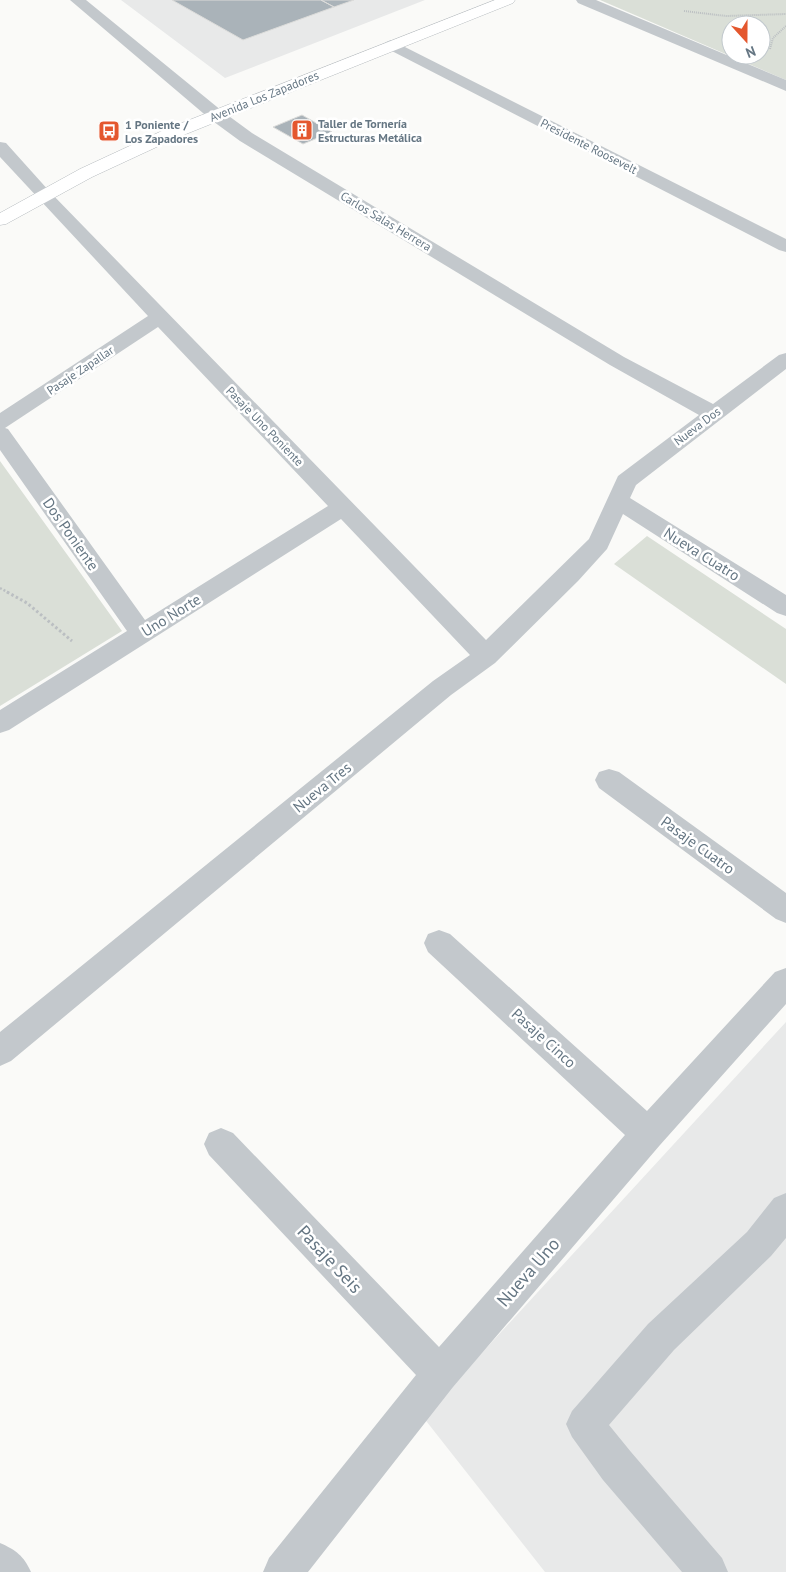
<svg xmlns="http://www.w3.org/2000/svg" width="786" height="1572" font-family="'PT Sans',sans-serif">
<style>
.built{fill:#e8e9e9}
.green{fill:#dadfd7;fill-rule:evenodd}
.building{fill:#aab3b9;stroke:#dcdcda}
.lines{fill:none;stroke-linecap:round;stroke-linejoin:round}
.major-casing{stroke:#b5babe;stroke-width:1}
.path-far2{stroke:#bbbfc2;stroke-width:2;stroke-dasharray:1 1;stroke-linecap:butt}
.path-far1{stroke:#bbbfc2;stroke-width:2.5;stroke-dasharray:2 2;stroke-linecap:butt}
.path{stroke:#bbbfc2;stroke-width:3;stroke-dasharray:2.5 2.5;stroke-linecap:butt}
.minor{fill:#c3c8cc;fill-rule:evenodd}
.major{fill:#fff;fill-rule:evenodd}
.labels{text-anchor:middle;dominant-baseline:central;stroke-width:5;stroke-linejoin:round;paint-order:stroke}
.far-street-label{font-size:12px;fill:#657683;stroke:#fff}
.far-poi-label{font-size:12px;font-weight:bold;fill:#657683;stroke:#fff;text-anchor:start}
.street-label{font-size:15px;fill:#657683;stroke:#fff}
.near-street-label{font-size:18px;fill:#657683;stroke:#fff}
</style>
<rect width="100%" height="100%" fill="#fafaf8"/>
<path class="built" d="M121 0H425L225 78Z
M786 1022V1572H545L423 1417Z"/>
<path class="green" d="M600 0H786V80ZM731 25H761V55H731Z
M0 461 122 631 0 706Z
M647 536 786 629V684L614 564Z"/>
<path class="building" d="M172 0H321L334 7 243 40Z
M321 0H354L334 7Z
M302 115 332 132 303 144 273 127Z"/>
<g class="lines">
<g class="major-casing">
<path id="major" d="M495 0H515L513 3 176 138 92 177 6 224 0 225V213L80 169 164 130Z"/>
</g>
<path class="path-far2" d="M684 11 726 16 786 14
M770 49 773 38 786 26"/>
<path class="path-far1" d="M0 588 9 593"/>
<path class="path" d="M7 592 27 603 72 641"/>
<path class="minor" d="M70 0H86L222 111 252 133 624 357 713 404 779 355 786 353V369L636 485 630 498 786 595V616L777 613 623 514 607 549 578 581 495 663 451 695 11 1061 0 1066V1032L433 681 470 655 341 519 9 730 0 733V710L127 631 0 450V413L148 316 0 157V142L6 143 50 192 486 640 589 539 618 476 699 415 610 365 240 141 210 119ZM158 327 328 506 145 620 8 429 5 428Z
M576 0H596L786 80V91L578 3Z
M391 40 786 239V252L779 250 386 48 383 45 386 42Z
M609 769 619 772 786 893V923L776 919 599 788 595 780 599 772Z
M439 930 450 934 647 1111 775 972 786 968V1004L660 1145 453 1387 308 1572H263L269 1558 416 1375 209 1155 204 1144 209 1133 221 1128 233 1133 439 1347 625 1135 428 952 424 943 428 934Z
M786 1193V1238L771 1256 674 1350 609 1425 631 1452 722 1558 728 1572H682L603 1480 572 1437 566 1424 572 1411 648 1324 747 1232 774 1198Z
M0 1543C16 1550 24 1556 31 1572H0Z"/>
<use href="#major" class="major"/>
</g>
<defs>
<g id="building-square" transform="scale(1.125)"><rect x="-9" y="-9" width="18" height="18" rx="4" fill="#e4572e" stroke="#fff"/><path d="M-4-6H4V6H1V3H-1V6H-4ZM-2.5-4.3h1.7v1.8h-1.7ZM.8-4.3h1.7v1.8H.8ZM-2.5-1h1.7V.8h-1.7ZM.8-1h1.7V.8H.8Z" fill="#fff"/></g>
<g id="bus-square" transform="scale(1.125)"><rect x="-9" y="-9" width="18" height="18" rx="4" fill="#e4572e" stroke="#fff"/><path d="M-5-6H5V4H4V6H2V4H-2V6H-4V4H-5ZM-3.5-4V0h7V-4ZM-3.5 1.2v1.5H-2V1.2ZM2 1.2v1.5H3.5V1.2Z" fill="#fff"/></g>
</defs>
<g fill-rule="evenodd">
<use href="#building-square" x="302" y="130"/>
<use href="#bus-square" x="109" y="131"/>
</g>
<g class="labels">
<g class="far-street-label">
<text transform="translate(264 96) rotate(-22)">Avenida Los Zapadores</text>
<text transform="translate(589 146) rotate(27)">Presidente Roosevelt</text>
<text transform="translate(386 221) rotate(31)">Carlos Salas Herrera</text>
<text transform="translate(80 370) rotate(-34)">Pasaje Zapallar</text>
<text transform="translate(265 426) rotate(46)">Pasaje Uno Poniente</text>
<text transform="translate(697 426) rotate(-37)">Nueva Dos</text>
</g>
<g class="far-poi-label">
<text x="318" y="123">Taller de Tornería<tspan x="318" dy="14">Estructuras Metálica</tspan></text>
<text x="125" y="124">1 Poniente /<tspan x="125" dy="14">Los Zapadores</tspan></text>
</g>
<g class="street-label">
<text transform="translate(71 534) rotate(55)">Dos Poniente</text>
<text transform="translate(702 554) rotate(32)">Nueva Cuatro</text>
<text transform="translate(171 615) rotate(-32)">Uno Norte</text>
<text transform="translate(322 787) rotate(-39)">Nueva Tres</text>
<text transform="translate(698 845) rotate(36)">Pasaje Cuatro</text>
<text transform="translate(544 1038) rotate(42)">Pasaje Cinco</text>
</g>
<g class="near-street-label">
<text transform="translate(330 1259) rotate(47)">Pasaje Seis</text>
<text transform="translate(528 1272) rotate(-49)">Nueva Uno</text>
</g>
</g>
<g transform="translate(746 40) rotate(159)"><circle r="24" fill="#ffffff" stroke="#c1c8cd"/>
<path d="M0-4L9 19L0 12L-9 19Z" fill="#e4572e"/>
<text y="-8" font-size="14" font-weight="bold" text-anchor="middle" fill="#657683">N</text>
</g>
</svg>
